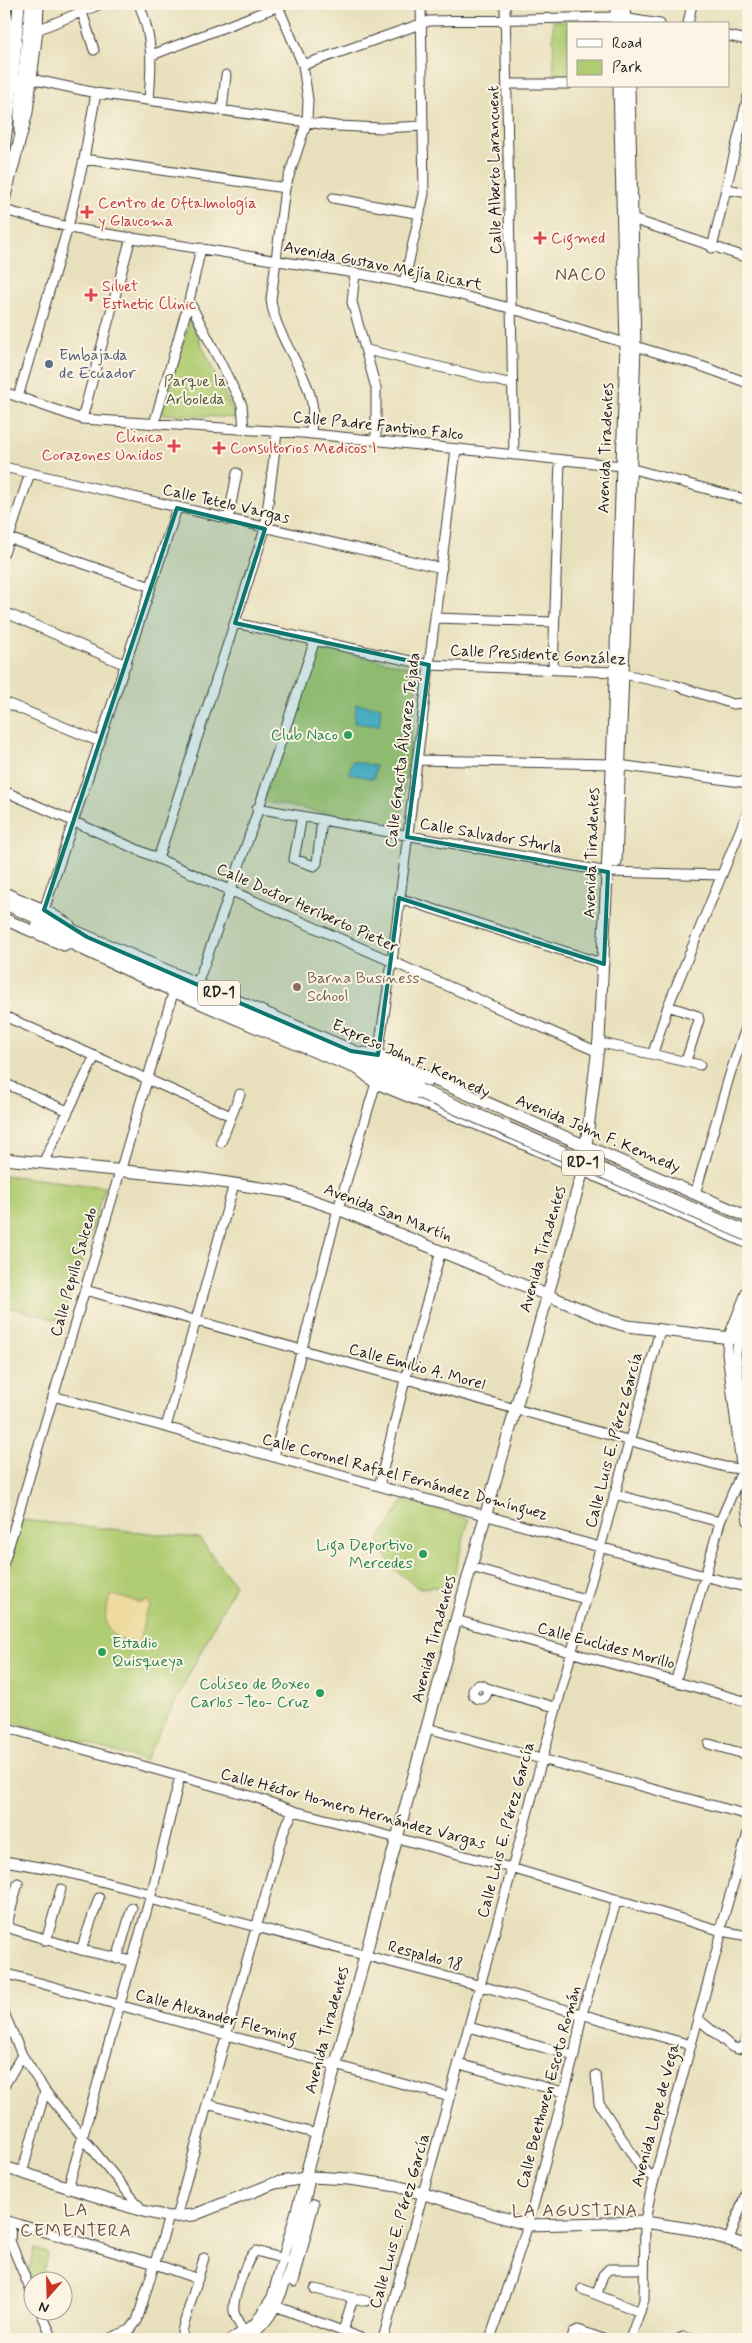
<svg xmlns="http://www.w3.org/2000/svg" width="752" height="2343" font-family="Mynerve,sans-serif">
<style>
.green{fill:#b0cc72;stroke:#667447}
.sand{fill:#eeda9e;stroke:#857b5d}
.water{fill:#58b9d6;stroke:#3a6a79}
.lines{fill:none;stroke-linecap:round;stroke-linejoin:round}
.minor-casing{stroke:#3b3934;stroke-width:11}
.major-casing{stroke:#3b3934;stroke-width:13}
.highway-casing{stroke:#3b3934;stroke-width:16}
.minor{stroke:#fff;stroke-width:9}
.major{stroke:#fff;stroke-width:11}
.highway{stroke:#fff;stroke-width:14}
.highway-bridge-casing{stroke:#3b3934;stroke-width:16;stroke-linecap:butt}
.highway-bridge{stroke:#fff;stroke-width:14}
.marked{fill:#0f766e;fill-opacity:0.2;stroke:#0f766e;stroke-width:4;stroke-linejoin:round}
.health-dot{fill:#e0444e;stroke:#fcf5e5;stroke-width:2}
.service-dot{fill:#5c6f8a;stroke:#fcf5e5;stroke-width:2}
.leisure-dot{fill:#2e9e5b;stroke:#fcf5e5;stroke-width:2}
.education-dot{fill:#8d6e63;stroke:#fcf5e5;stroke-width:2}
.labels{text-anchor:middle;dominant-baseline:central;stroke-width:4;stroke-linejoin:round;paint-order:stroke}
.shield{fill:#fcf5e5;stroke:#5f5d58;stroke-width:1}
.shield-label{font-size:15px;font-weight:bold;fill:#1c1c1c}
.street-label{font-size:16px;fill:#1c1c1c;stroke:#fcf5e5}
.health-label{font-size:16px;fill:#be3a42;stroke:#fcf5e5;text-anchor:start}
.service-label{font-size:16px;fill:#4e5e75;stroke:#fcf5e5;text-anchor:start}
.park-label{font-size:16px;fill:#505a3a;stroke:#fcf5e5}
.leisure-label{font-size:16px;fill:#27864d;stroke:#fcf5e5;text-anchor:end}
.education-label{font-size:16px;fill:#785e54;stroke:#fcf5e5;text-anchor:start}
.neighbourhood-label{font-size:18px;letter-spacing:1px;fill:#674f47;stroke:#fcf5e5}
</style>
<rect width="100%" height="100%" fill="#fcf5e5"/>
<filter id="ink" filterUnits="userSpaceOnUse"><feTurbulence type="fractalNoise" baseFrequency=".02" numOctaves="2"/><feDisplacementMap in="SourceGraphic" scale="10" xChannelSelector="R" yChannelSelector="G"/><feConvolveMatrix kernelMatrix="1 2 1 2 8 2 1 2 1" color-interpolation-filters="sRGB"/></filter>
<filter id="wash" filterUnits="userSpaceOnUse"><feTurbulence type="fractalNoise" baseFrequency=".0096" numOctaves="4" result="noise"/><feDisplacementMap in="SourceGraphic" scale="20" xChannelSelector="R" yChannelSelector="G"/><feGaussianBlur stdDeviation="1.12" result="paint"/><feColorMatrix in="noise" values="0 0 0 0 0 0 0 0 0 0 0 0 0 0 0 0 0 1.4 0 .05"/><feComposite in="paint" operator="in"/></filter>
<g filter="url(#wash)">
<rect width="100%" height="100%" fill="#e8e0bc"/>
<path class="green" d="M615 20V24H568V81H554L553 21Z
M190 320 236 418 162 414Z
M315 646 419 669 400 828 263 801Z
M4 1175 105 1187 62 1321 4 1306Z
M404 1500 469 1519 451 1586 418 1588 393 1568 378 1541Z
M22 1520 199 1538 235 1585 145 1761 4 1719V1585Z
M34 2249 48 2253 41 2279 27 2276Z"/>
<path class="sand" d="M112 1595 142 1603 146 1601 150 1603V1608L146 1611 139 1643C109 1642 97 1621 112 1595Z"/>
<path class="water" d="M356 704 381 707 379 726 354 723Z
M352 761 376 766 374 779 349 774Z"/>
</g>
<g filter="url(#ink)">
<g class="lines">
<g class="minor-casing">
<path id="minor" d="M139 4C153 38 152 64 149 100
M277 4 303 65 308 100 307 121 285 188 271 300C276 338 305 367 312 403 314 413 311 424 311 434
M505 4 514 455
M82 12 94 50
M688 24 692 4
M37 30 101 4
M728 36 748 40
M152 55 284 4
M303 65 429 21 616 17 660 24
M31 79 96 93 336 126 382 128 423 126
M508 84H568
M222 110 226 75
M19 131V112L30 4
M84 159 285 188
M726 189 748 193
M333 198 420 214
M4 210 75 229 355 273 434 288 513 309 701 366 748 383
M626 217 748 258
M712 248 748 96
M355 273 352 302 376 388V441
M404 283 424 194 421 4
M189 301 242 405 244 429
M367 350 512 384
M4 392 82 419 303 433 622 466 748 500
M18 397 68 227 84 159 96 93
M82 419 131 237
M154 424 189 301 201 248
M4 467 442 568
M228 520 237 473
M9 538 151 587
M4 553 30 473
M4 612 126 665
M435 618 554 622
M235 623 429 665 615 672 674 685 733 704 744 703 748 698
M553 669 560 460
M4 702 100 742
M418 760 612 764 748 783
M4 791 598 1052
M257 808 608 872 722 875
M302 816 294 859 314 866 317 863 322 820
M158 859 265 529 277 432
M399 898 604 964
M44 910 177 508
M197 984C240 870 276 754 315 640
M668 1006 698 1016 699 1020 686 1061
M4 1016 231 1116
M606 1044 700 1065
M653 1053 668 1006 748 811
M378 1055 392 962 456 449
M4 1083 68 1111
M221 1142 240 1094
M43 1163 95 1056
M695 1194 730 1074 748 1022
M748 1288 728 1338 727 1353 748 1521
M85 1290 725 1467 748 1470
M748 1309 740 1329 736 1354 748 1458
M53 1396 748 1588
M166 1427 234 1184
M274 1457 338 1209 376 1083
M379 1486 405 1380 441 1251
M614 1494 720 1522
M4 1562 174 990
M478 1569 585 1599
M456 1620 748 1702
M676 1680 720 1522 742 1471
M473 1692a7 7 0 1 1 14 0a7 7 0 1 1-14 0Z
M487 1688 555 1707
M4 1727 254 1797 294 1811 511 1868 722 1931 748 1936
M427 1728 748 1815
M709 1744 748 1755
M4 1861 57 1870 151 1894
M18 1883 7 1924 9 1928 81 1950 132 1961
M150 1899 478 1985 691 2045
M46 1941 61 1889
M81 1950 99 1898
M117 1959 132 1908
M4 1973 450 2097
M4 2013 22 2055 45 2091 143 2211
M698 2019 732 2047 738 2049 743 2046 748 2033
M469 2027 574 2056
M459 2064 563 2092
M596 2075 599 2103 641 2168 654 2178
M4 2086 22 2055
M207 2104 317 2134
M22 2173 45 2091
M68 2188 154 1884 180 1776
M176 2217 256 1928 285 1827 294 1811
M4 2220 155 2264 198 2279
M11 2222 10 2241 32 2294
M729 2239 748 2188
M294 2282 314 2204
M315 2289 366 2301
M582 2289 640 2312
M597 2294 603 2275 609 2269H643
M270 2304 363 2339
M40 2310 53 2339
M343 2331 353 2298
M246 2336C242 2328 235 2319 234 2311 232 2300 247 2256 256 2251L288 2260
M108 2339 130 2330 137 2321 169 2217
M183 2339 182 2331 204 2258
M231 2339 255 2323 272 2297 305 2178
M249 2339C256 2332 264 2325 270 2316 292 2283 301 2218 310 2179
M383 2339 660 1330
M490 2339 528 2225 574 2056 582 2014 617 1899
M572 2339 574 2332 578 2330 603 2339
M630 2339 644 2300 645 2222 650 2195 722 1931 721 1926 748 1833
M679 2339 683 2337 692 2339"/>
</g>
<g class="major-casing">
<path id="major" d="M616 4V24
M624 4 625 24
M4 149 12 85 19 4
M4 200 27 112 37 30 38 4
M616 862 635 347 629 86
M4 893 44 910 69 925
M4 919 64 945
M364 1053 378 1055 748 1217
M361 1071 376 1083 513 1139 748 1243
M4 1159 195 1178 287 1192 338 1209 610 1321 627 1326 748 1340
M4 2167 143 2211 169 2217 194 2215 275 2183 311 2177 349 2179 397 2186 528 2225 645 2222 697 2230 748 2246
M305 2178 456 1620 583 1170 599 1039 612 771 626 343 619 86"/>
</g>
<g class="highway-casing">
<path id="highway" d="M4 10 12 85
M4 902 424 1083
M39 926C162 987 290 1042 419 1091"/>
</g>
<use href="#minor" class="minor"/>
<use href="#major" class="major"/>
<use href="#highway" class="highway"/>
<g class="highway-bridge-casing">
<path id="highway-bridge" d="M419 1091 748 1234"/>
</g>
<use href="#highway-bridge" class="highway-bridge"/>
</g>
</g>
<path class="marked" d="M177 508 265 529 235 623 429 665 407 837 608 872 604 964 399 898 378 1055 351 1051 87 937 44 910Z"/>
<g class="health-dot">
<path d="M84.5 204.5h5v5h5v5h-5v5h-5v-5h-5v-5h5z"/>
<path d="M537.5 230.5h5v5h5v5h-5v5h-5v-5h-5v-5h5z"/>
<path d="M88.5 287.5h5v5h5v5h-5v5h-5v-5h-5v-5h5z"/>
<path d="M171.5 438.5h5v5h5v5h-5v5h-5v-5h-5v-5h5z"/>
<path d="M216.5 440.5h5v5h5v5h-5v5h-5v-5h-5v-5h5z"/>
</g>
<circle class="service-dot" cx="49" cy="364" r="5"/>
<g class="leisure-dot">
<circle cx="348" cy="735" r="5"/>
<circle cx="423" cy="1554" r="5"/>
<circle cx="102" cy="1652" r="5"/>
<circle cx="320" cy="1693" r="5"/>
</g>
<circle class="education-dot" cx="297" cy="987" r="5"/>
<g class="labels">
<g class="shield">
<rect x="198" y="980.5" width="42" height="25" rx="4"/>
<rect x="562" y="1150.5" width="42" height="25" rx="4"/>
</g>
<g class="shield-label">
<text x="219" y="993">RD-1</text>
<text x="583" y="1163">RD-1</text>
</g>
<g class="street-label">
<text transform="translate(495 170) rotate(-91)">Calle Alberto Larancuent</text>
<text transform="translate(383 266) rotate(11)">Avenida Gustavo Mejía Ricart</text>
<text transform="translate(378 426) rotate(6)">Calle Padre Fantino Falco</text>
<text transform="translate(606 448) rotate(-88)">Avenida Tiradentes</text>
<text transform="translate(226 504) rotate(13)">Calle Tetelo Vargas</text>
<text transform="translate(538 655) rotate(3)">Calle Presidente González</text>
<text transform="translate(403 750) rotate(-83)">Calle Gracita Álvarez Tejada</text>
<text transform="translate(491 836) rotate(10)">Calle Salvador Sturla</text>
<text transform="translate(592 853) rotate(-88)">Avenida Tiradentes</text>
<text transform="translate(307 908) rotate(24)">Calle Doctor Heriberto Pieter</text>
<text transform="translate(411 1059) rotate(24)">Expreso John F. Kennedy</text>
<text transform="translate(598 1134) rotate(23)">Avenida John F. Kennedy</text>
<text transform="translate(388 1213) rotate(21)">Avenida San Martín</text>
<text transform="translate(543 1249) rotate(-74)">Avenida Tiradentes</text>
<text transform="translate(74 1272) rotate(-74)">Calle Pepillo Salcedo</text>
<text transform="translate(417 1367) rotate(15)">Calle Emilio A. Morel</text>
<text transform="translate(614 1440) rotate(-75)">Calle Luis E. Pérez García</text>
<text transform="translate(405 1477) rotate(15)">Calle Coronel Rafael Fernández Domínguez</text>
<text transform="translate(434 1639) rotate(-75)">Avenida Tiradentes</text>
<text transform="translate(606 1646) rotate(15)">Calle Euclides Morillo</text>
<text transform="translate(353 1809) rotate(15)">Calle Héctor Homero Hernández Vargas</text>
<text transform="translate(506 1830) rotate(-75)">Calle Luis E. Pérez García</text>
<text transform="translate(425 1956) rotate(15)">Respaldo 18</text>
<text transform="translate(216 2016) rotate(15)">Calle Alexander Fleming</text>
<text transform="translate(327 2030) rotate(-75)">Avenida Tiradentes</text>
<text transform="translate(549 2087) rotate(-75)">Calle Beethoven Escoto Román</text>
<text transform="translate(656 2115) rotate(-75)">Avenida Lope de Vega</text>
<text transform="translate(400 2221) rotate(-74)">Calle Luis E. Pérez García</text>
</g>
<g class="health-label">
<text x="98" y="203">Centro de Oftalmología<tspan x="98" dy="18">y Glaucoma</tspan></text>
<text x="551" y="238">Cigmed</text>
<text x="102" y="286">Siluet<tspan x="102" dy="18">Esthetic Clinic</tspan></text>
<text x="163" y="437" text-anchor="end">Clinica<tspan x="163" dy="18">Corazones Unidos</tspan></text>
<text x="230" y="448">Consultorios Medicos I</text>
</g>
<g class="service-label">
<text x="59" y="355">Embajada<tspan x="59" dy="18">de Ecuador</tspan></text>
</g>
<g class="park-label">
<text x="195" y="381">Parque la<tspan x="195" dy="18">Arboleda</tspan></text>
</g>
<g class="leisure-label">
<text x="338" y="735">Club Naco</text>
<text x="413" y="1545">Liga Deportivo<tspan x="413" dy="18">Mercedes</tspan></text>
<text x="112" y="1643" text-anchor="start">Estadio<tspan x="112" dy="18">Quisqueya</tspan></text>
<text x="310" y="1684">Coliseo de Boxeo<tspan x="310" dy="18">Carlos -Teo- Cruz</tspan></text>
</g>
<g class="education-label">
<text x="307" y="978">Barna Business<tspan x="307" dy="18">School</tspan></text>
</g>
<g class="neighbourhood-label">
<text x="581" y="275">NACO</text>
<text x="76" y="2210">LA<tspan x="76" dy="21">CEMENTERA</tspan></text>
<text x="575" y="2211">LA AGUSTINA</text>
</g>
</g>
<rect width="752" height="2343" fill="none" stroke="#fcf5e5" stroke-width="20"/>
<rect x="567" y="22" width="162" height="65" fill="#fcf5e5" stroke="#a29e95"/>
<rect x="577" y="39" width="25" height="8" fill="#ffffff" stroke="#a29e95"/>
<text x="612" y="48" font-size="15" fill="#1c1c1c">Road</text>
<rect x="577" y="60" width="25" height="15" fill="#b0cc72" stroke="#a29e95"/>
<text x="612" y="72" font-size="15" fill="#1c1c1c">Park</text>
<g transform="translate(48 2296) rotate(200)"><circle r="24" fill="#fcf5e5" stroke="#a29e95"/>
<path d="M0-4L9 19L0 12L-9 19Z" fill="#c8321e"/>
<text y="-8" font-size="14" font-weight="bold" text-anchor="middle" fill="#1c1c1c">N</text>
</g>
</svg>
